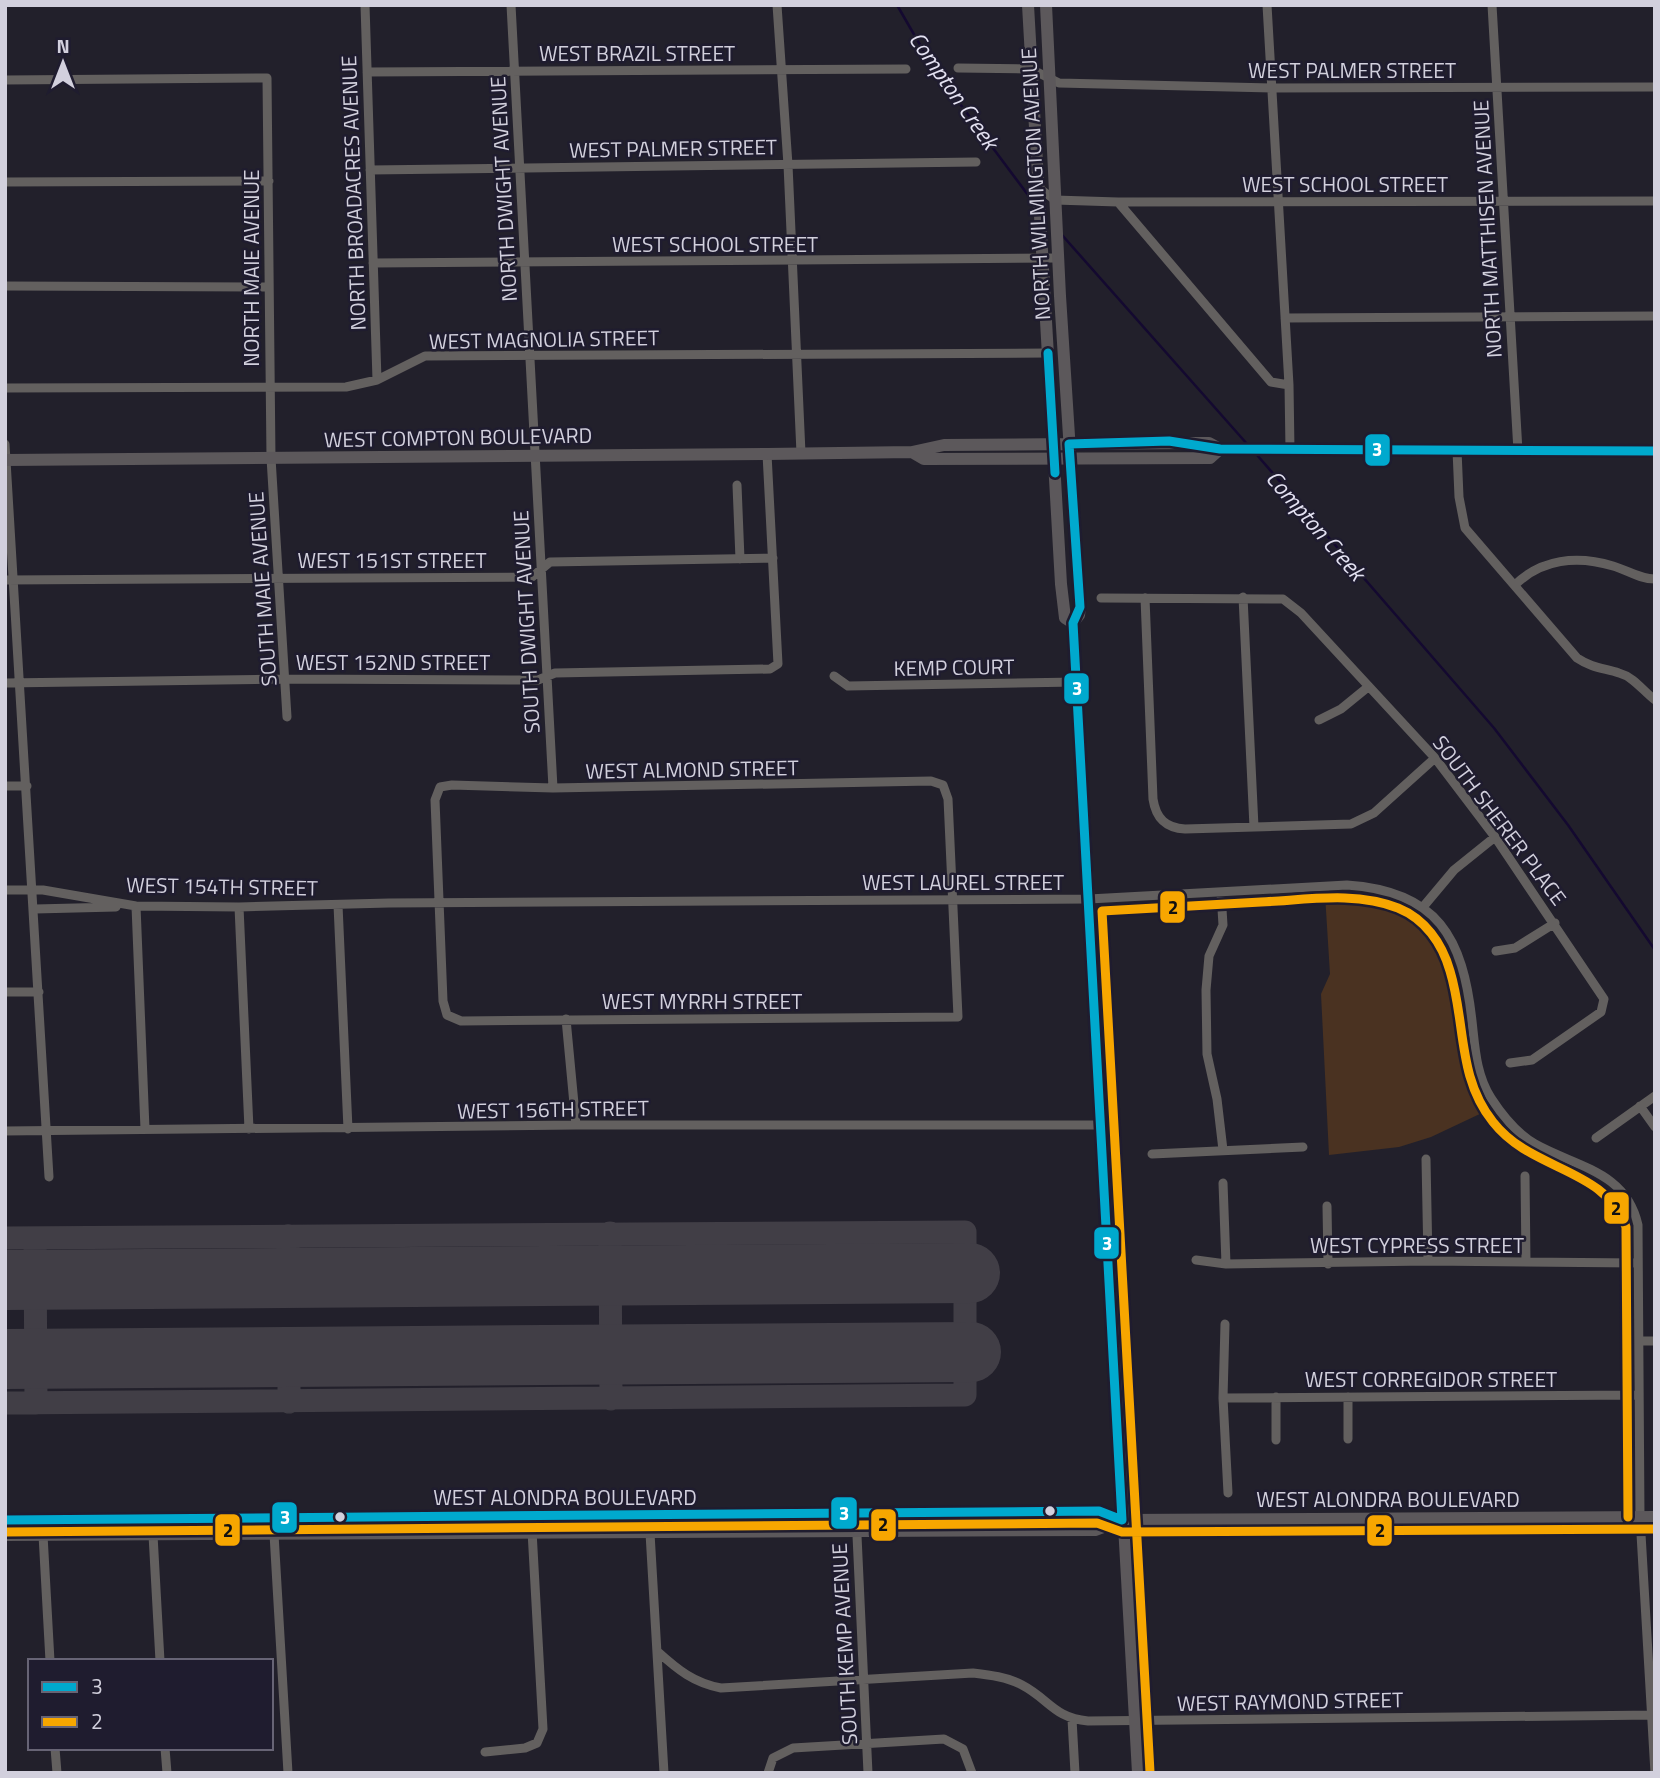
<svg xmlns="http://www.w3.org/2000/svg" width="1660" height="1778" font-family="'Titillium Web',sans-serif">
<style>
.green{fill:#4a3221}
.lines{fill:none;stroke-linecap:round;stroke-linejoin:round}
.stream{stroke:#140930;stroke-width:2.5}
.taxiway{stroke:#413e46;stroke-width:23}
.runway{stroke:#413e46;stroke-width:60}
.minor{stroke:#63605f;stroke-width:9}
.secondary{stroke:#5c585b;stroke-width:12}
.bus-1-casing{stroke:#1f1c2f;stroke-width:14}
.bus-2-casing{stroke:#1f1c2f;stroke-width:14}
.bus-1{stroke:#00a9ce;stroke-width:9}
.bus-2{stroke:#f7a600;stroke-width:9}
.bus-dot{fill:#d2d0dd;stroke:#1f1c2f;stroke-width:2.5}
.labels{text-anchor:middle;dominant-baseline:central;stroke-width:5;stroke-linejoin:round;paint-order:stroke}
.street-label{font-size:21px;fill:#d2d0dd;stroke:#1f1c2f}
.water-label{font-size:23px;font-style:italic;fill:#e4e2f2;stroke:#1f1c2f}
.line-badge{stroke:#1f1c2f;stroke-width:2.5}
.badge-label{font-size:19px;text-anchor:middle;font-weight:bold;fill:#fff}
.pale-badge-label{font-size:19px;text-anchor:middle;font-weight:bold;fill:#111}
</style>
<rect width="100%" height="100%" fill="#22202b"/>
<path class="green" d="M1361 893C1472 922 1448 989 1470 1076 1473 1088 1480 1100 1484 1112L1431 1137 1399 1147 1329 1155 1321 994 1330 974 1325 894Z"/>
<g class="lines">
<path class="stream" d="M897 5 934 69 1034 203
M1062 235 1248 445
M1257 455 1494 728 1568 825 1655 950"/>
<path class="taxiway" d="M610 1233 611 1399
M288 1236V1278
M5 1238 965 1232V1395L5 1403
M35 1238 36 1403
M289 1357V1402"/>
<path class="runway" d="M5 1280 970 1273
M5 1359 971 1352"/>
<path class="minor" d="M365 5 377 380
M511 5 553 788
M777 5 788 165 801 453
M1267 5 1289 385 1290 450
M1492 5 1518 451
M958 68 1031 69 1059 83 1272 88 1655 87
M367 72 906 69
M5 80 267 78 271 458 287 717
M370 170 976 162
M5 182 269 181
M1039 188 1055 200 1118 202 1655 201
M1118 202 1271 382 1289 385
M373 263 1058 258
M5 286 269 287
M1285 318 1655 316
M5 388 346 387 377 380 425 356 1048 353
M5 444 49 1177
M1457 450 1459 497 1465 528 1577 658C1592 668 1603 668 1619 673 1634 677 1643 691 1655 700
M737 485 740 559
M5 580 532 577 550 562 773 558
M1515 585C1541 559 1577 555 1613 566 1627 570 1639 579 1655 579
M1243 597 1254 827
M1101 598 1283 599 1301 613 1435 758 1495 837 1604 999 1601 1012 1532 1060 1510 1063
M1145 598 1153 799C1156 819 1166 828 1185 829L1351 824 1374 813 1435 758
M834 676 848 686 1077 682
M5 683 286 679 538 680 555 673 770 669 778 664 767 454
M1319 720 1341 709 1368 687
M931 781 943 785 948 799 958 1017 461 1021 447 1015 443 1001 435 800 440 787 452 785 553 788Z
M5 786H27
M5 890H43L136 906 239 907 389 903 1089 899 1347 885C1438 891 1463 938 1472 1021 1475 1047 1476 1075 1491 1098 1502 1115 1516 1133 1535 1144 1576 1167 1626 1171 1638 1225L1640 1517 1655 1773
M1221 893 1223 925 1209 956 1206 990 1207 1054 1217 1099 1223 1150
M338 905 348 1129
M133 906H136L145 1129
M239 907 249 1129
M1423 907 1454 870 1495 837
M35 909 116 907
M1496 951 1515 948 1555 923
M5 992H39
M566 1019 576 1125
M1640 1106 1655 1127
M5 1131 576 1125H1102
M1596 1138 1655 1096
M1152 1154 1303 1147
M1426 1159 1428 1261
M1525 1176 1526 1262
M1223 1183 1226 1264
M1327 1206 1328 1264
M1196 1260 1226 1264 1428 1261 1638 1263
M1225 1324 1223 1398 1228 1493
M1640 1341H1655
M1276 1397V1440
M1348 1397V1439
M1223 1398 1639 1395
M856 1514 868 1773
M649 1516 664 1773
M273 1517 288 1773
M43 1535 50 1661
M153 1535 160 1661
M657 1651C678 1670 694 1683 721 1688L973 1673C990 1675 1007 1677 1022 1685 1049 1699 1054 1718 1088 1721L1655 1715
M1072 1719 1075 1773
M55 1748 57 1773
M165 1748 167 1773
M485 1752 525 1748 537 1743 543 1729 532 1531 535 1516
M768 1773 773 1758 793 1748 944 1739 963 1749 972 1773"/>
<path class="secondary" d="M1028 5 1061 584 1065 618 1073 623
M1046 5 1060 296 1080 607 1079 615 1073 623 1138 1773
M912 452 924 459 1210 458 1220 449
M5 460 767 454 912 452 944 445 1187 443H1209L1220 449 1655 451
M5 1520 1099 1511 1122 1520
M5 1535 1095 1530 1122 1520 1655 1517"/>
<g class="bus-1-casing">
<path id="bus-1" d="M1048 353 1055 473
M5 1520 1099 1511 1122 1520
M1122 1520 1073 623 1080 607 1069 444 1169 441 1220 449 1655 451"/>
</g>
<g class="bus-2-casing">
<path id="bus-2" d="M5 1532 1097 1523 1122 1532 1655 1529
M1150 1772 1102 911C1155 908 1208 905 1261 902 1306 900 1355 891 1398 908 1425 919 1442 943 1450 971 1466 1023 1457 1077 1493 1122 1532 1172 1605 1167 1626 1227L1628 1517"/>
</g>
<use href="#bus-1" class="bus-1"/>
<use href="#bus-2" class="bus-2"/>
</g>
<g class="bus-dot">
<circle cx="1050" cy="1511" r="6"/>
<circle cx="340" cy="1517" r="6"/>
</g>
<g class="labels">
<g class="street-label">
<text x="637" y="53">WEST BRAZIL STREET</text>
<text x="1352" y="70">WEST PALMER STREET</text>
<text transform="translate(673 148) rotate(-1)">WEST PALMER STREET</text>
<text transform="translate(1035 184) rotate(-93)">NORTH WILMINGTON AVENUE</text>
<text x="1345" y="184">WEST SCHOOL STREET</text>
<text transform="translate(503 189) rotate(-93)">NORTH DWIGHT AVENUE</text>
<text transform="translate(353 193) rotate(-92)">NORTH BROADACRES AVENUE</text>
<text transform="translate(1487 229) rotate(-93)">NORTH MATTHISEN AVENUE</text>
<text x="715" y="244">WEST SCHOOL STREET</text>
<text transform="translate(251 268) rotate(-90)">NORTH MAIE AVENUE</text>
<text transform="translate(544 339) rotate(-1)">WEST MAGNOLIA STREET</text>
<text transform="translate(458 437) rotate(-1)">WEST COMPTON BOULEVARD</text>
<text x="392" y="560">WEST 151ST STREET</text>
<text transform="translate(262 589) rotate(-94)">SOUTH MAIE AVENUE</text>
<text transform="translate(526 622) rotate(-93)">SOUTH DWIGHT AVENUE</text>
<text x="393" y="662">WEST 152ND STREET</text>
<text transform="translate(954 667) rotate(-1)">KEMP COURT</text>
<text transform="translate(692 769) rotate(-1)">WEST ALMOND STREET</text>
<text transform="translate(1500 820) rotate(53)">SOUTH SHERER PLACE</text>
<text x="963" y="882">WEST LAUREL STREET</text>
<text transform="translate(222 886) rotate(1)">WEST 154TH STREET</text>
<text x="702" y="1001">WEST MYRRH STREET</text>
<text transform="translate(553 1109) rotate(-1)">WEST 156TH STREET</text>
<text x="1417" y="1245">WEST CYPRESS STREET</text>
<text x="1431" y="1379">WEST CORREGIDOR STREET</text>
<text x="565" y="1497">WEST ALONDRA BOULEVARD</text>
<text x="1388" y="1499">WEST ALONDRA BOULEVARD</text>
<text transform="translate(844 1644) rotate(-93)">SOUTH KEMP AVENUE</text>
<text transform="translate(1290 1701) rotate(-1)">WEST RAYMOND STREET</text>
</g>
<g class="water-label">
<text transform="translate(954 90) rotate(55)">Compton Creek</text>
<text transform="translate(1316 525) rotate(49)">Compton Creek</text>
</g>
</g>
<g class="line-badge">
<rect x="1364" y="433" width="27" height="34" rx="7" fill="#00a9ce"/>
<rect x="1063" y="672" width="27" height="33" rx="7" fill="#00a9ce"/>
<rect x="1159" y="890" width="27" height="34" rx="7" fill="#f7a600"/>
<rect x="1603" y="1191" width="27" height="34" rx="7" fill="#f7a600"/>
<rect x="1093" y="1226" width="27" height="34" rx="7" fill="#00a9ce"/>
<rect x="830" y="1496" width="28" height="34" rx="7" fill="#00a9ce"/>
<rect x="271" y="1501" width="27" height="33" rx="7" fill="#00a9ce"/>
<rect x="870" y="1508" width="27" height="34" rx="7" fill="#f7a600"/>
<rect x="214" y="1513" width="27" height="34" rx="7" fill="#f7a600"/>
<rect x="1366" y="1514" width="27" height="33" rx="7" fill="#f7a600"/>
</g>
<g class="badge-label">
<text x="1377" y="456">3</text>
<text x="1077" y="695">3</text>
<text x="1107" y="1250">3</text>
<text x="844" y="1520">3</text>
<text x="285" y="1524">3</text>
</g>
<g class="pale-badge-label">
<text x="1173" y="914">2</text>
<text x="1616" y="1215">2</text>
<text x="883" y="1531">2</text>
<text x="228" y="1537">2</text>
<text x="1380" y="1537">2</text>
</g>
<rect width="1660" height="1778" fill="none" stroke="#d2d0dd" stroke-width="14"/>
<rect x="28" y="1659" width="245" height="91" fill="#1f1c2f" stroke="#676475" stroke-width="2"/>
<rect x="42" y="1682" width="35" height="10" fill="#00a9ce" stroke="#676475" stroke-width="2"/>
<text x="91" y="1694" font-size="21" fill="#d2d0dd">3</text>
<rect x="42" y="1717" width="35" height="10" fill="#f7a600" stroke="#676475" stroke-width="2"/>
<text x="91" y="1729" font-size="21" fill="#d2d0dd">2</text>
<g transform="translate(63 63)" stroke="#1f1c2f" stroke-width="5" paint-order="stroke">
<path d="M0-5L12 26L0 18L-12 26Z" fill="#d2d0dd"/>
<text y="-10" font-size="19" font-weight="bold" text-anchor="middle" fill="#d2d0dd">N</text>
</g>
</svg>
